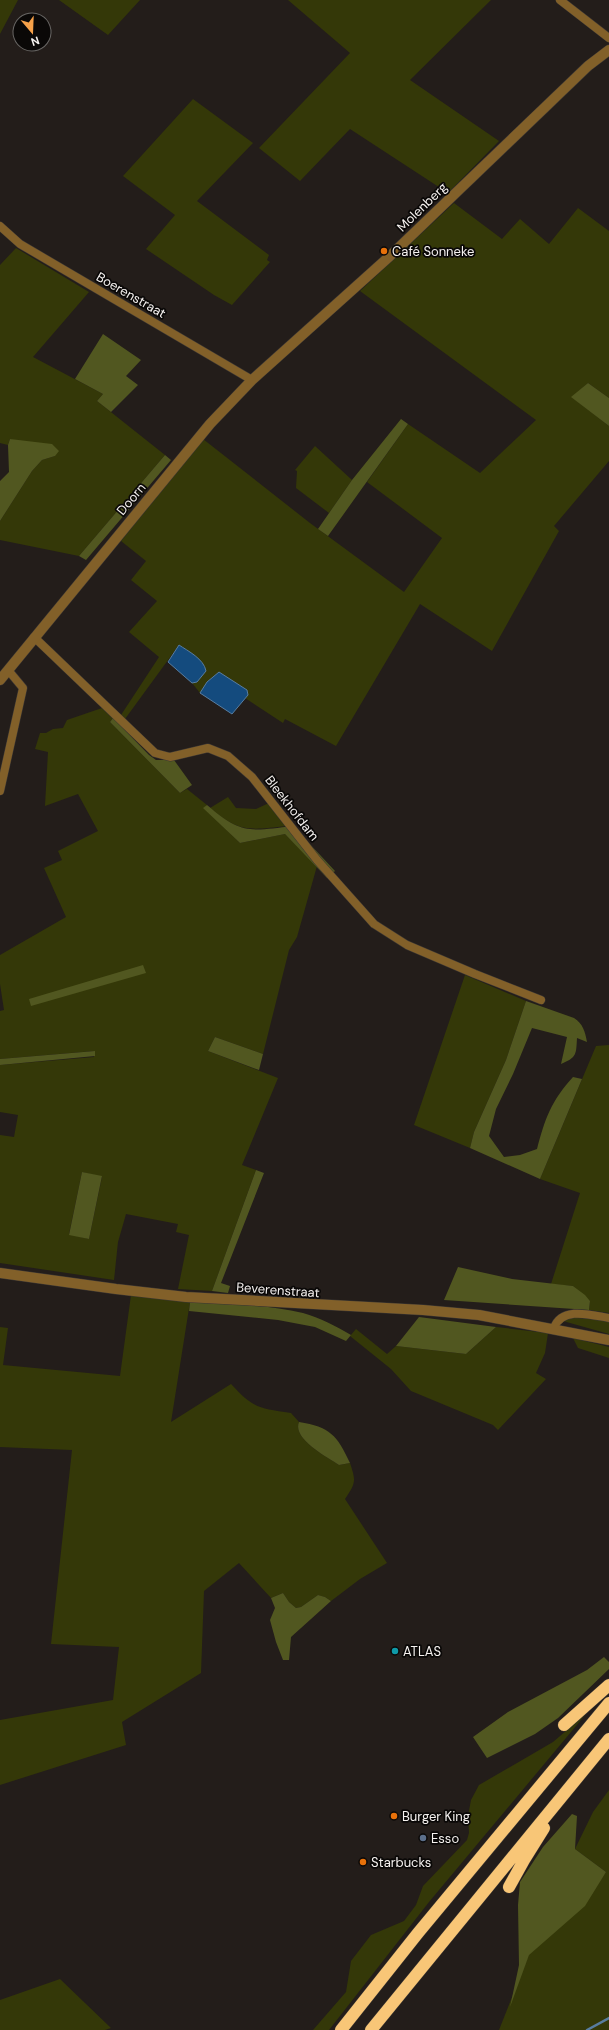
<svg xmlns="http://www.w3.org/2000/svg" width="609" height="2030" font-family="'DM Sans',sans-serif">
<style>
.green{fill:#343808;fill-rule:evenodd}
.forest{fill:#515720}
.water{fill:#144b7e;stroke:#587da0}
.lines{fill:none;stroke-linecap:round;stroke-linejoin:round}
.stream{stroke:#587da0;stroke-width:2.5}
.minor-casing{stroke:#3c3734;stroke-width:9}
.tertiary-casing{stroke:#3c3734;stroke-width:11}
.motorway-casing{stroke:#3c3734;stroke-width:13}
.minor{stroke:#826029;stroke-width:8}
.tertiary{stroke:#826029;stroke-width:10}
.motorway{stroke:#f8c677;stroke-width:12}
.food-dot{fill:#e8710a;stroke:#0a0807;stroke-width:1.5}
.culture-dot{fill:#0f9aa8;stroke:#0a0807;stroke-width:1.5}
.service-dot{fill:#5c6f8a;stroke:#0a0807;stroke-width:1.5}
.labels{text-anchor:middle;dominant-baseline:central;stroke-width:3.5;stroke-linejoin:round;paint-order:stroke}
.street-label{font-size:13px;fill:#f6f2f0;stroke:#0a0807}
.poi-label{font-size:13px;fill:#f6f2f0;stroke:#0a0807;text-anchor:start}
</style>
<rect width="100%" height="100%" fill="#231d1a"/>
<path class="green" d="M0 0H18L0 34Z
M59 0H140L108 35Z
M288 0H491L410 80 499 141 448 193 350 129 300 181 259 148 350 53Z
M193 99 253 143 197 201 269 255 267 260 270 262 232 305 214 295 146 249 175 215 123 176Z
M454 203 502 239 520 219 549 244 578 208 609 231V398L588 383 572 397 609 426V461L554 526 559 531 492 651 420 604 336 746 285 719 283 723 245 698 248 695 219 672 207 682 200 693 192 683 198 682 179 645 125 719 121 715 159 657 129 632 157 601 131 580 146 561 121 541 203 439 310 523 404 592 442 538 367 482 408 424 480 473 536 420 360 291Z
M16 248 89 292 33 357 103 394 97 401 165 455 79 556 0 540V521L32 471 42 460 55 456 10 439 8 445 0 443V265Z
M315 446 352 480 329 513 296 488 297 471 295 470Z
M102 708 113 718 110 722 180 793 187 789 207 805 204 808 240 843 285 834 317 866 297 937 289 950 263 1054 215 1037 208 1051 278 1078 242 1165 256 1170 212 1291 178 1289 189 1235 176 1232 178 1224 126 1214 118 1242 114 1280 0 1263V1135L14 1137 18 1115 0 1112V1065L94 1057V1051L0 1059V1011L4 1010 0 984V955L66 917 44 868 62 860 58 851 98 831 78 794 45 806 48 752 35 749 40 733H46L53 729 63 728 67 720ZM82 1172 102 1177 89 1239 69 1234Z
M228 797 236 808 256 809 269 803 287 826C250 830 240 833 210 808Z
M465 975 526 1001 506 1060 474 1132 470 1148 414 1125Z
M609 1045V1313L589 1310 590 1301 573 1286 551 1284 580 1193 540 1179 596 1046Z
M131 1295 190 1302 171 1422 231 1384C254 1409 259 1408 291 1413L299 1422C292 1439 327 1457 339 1465L350 1463C356 1481 356 1483 345 1499L387 1563 360 1579 331 1601 325 1597 318 1595 301 1607 296 1608 289 1602 283 1593 271 1598 239 1563 204 1591 201 1673 122 1722 126 1745 0 1785V1720L113 1700 119 1647 51 1644 72 1450 0 1447V1327L8 1328 3 1365 120 1376Z
M568 1317 609 1321V1334L563 1321Z
M496 1327 548 1333 545 1353 536 1373 546 1379 498 1430 493 1425 411 1391 391 1369 350 1336 356 1329 387 1354 396 1346 466 1354Z
M573 1338 609 1347V1358L578 1348Z
M586 1714 429 1902 329 2030H313L346 1992 351 1961 371 1935 404 1921 416 1905 423 1886 467 1840 469 1833 468 1816 471 1800 479 1785 553 1742Z
M609 1790V2030H499L529 1954 559 1927 606 1872 575 1849 593 1812Z
M60 1979 111 2028 105 2030H0V2000Z"/>
<path class="forest" d="M103 334 141 360 126 376 138 385 111 412 97 401 103 394 75 379Z
M588 383 609 398V426L571 397Z
M401 419 408 424 328 536 318 529 352 480Z
M10 439 52 444 59 451 55 456 42 460 32 471 0 521V481L9 472 8 445Z
M165 455 171 460 86 560 79 556Z
M113 718 149 755 156 760H174L192 785 180 793 110 722Z
M207 805C242 835 250 831 293 826L335 871 327 878 285 834 240 843 203 808Z
M143 965 146 973 31 1006 29 999Z
M526 1001 574 1018C583 1024 585 1031 587 1042L577 1038C576 1055 577 1057 561 1064L567 1037 532 1028 513 1074 496 1109 489 1136 504 1157 520 1155 537 1149C545 1119 551 1101 573 1077L582 1079 540 1179 470 1148 474 1132 506 1060Z
M215 1037 263 1054 259 1070 208 1051Z
M95 1051V1056L0 1065V1059Z
M256 1170 264 1173 221 1283 230 1286 228 1293 212 1291Z
M82 1172 102 1176 89 1239 69 1235Z
M458 1267 512 1279 573 1286 585 1295 590 1301 589 1310 444 1300Z
M190 1302C227 1305 267 1304 303 1313 320 1318 336 1326 351 1335L346 1341 315 1327 278 1320 189 1311Z
M419 1317 496 1327 466 1354 396 1346Z
M299 1422C330 1427 337 1435 350 1463L339 1465C327 1457 292 1439 299 1422Z
M283 1593 289 1602 296 1608 301 1607 318 1595 325 1597 331 1601 291 1637 289 1660H283L276 1642 270 1620 275 1608 271 1598Z
M604 1657 609 1662V1669L558 1718 535 1734 487 1758 473 1737 508 1712 587 1670Z
M572 1814 577 1816 575 1849 606 1872 585 1906 529 1955 510 2007 519 1965 518 1905 520 1882 543 1847Z"/>
<path class="water" d="M179 645C188 651 204 659 206 671L197 682 192 683 168 662Z
M219 672 247 690 248 695 232 714 200 693 207 682Z"/>
<g class="lines">
<path class="stream" d="M587 2030 609 2018"/>
<g class="minor-casing">
<path id="minor" d="M560 0 609 38
M0 226 20 244 252 380
M34 637 155 753 170 757 208 748 228 756 252 777 317 860 374 924 407 945 475 974 541 1000
M0 791 23 688 8 670
M554 1328C562 1306 591 1315 609 1318"/>
</g>
<g class="tertiary-casing">
<path id="tertiary" d="M0 680 210 424 252 380 390 256 588 66 609 50
M0 1273 116 1289 186 1297 423 1310 479 1315 609 1340"/>
</g>
<g class="motorway-casing">
<path id="motorway" d="M564 1725 609 1685
M509 1887 524 1860 544 1828
M341 2030 418 1933 609 1703
M371 2030 609 1739"/>
</g>
<use href="#minor" class="minor"/>
<use href="#tertiary" class="tertiary"/>
<use href="#motorway" class="motorway"/>
</g>
<g class="food-dot">
<circle cx="384" cy="251" r="4"/>
<circle cx="394" cy="1816" r="4"/>
<circle cx="363" cy="1862" r="4"/>
</g>
<circle class="culture-dot" cx="395" cy="1651" r="4"/>
<circle class="service-dot" cx="423" cy="1838" r="4"/>
<g class="labels">
<g class="street-label">
<text transform="translate(422 207) rotate(-44)">Molenberg</text>
<text transform="translate(131 295) rotate(30)">Boerenstraat</text>
<text transform="translate(131 499) rotate(-50)">Doorn</text>
<text transform="translate(292 808) rotate(52)">Bleekhofdam</text>
<text transform="translate(278 1290) rotate(4)">Beverenstraat</text>
</g>
<g class="poi-label">
<text x="392" y="251">Café Sonneke</text>
<text x="403" y="1651">ATLAS</text>
<text x="402" y="1816">Burger King</text>
<text x="431" y="1838">Esso</text>
<text x="371" y="1862">Starbucks</text>
</g>
</g>
<g transform="translate(32 32) rotate(161)"><circle r="19" fill="#0a0807" stroke="#686664"/>
<path d="M0-3L7 15L0 10L-7 15Z" fill="#f7a149"/>
<text y="-6" font-size="11" font-weight="bold" text-anchor="middle" fill="#f6f2f0">N</text>
</g>
</svg>
